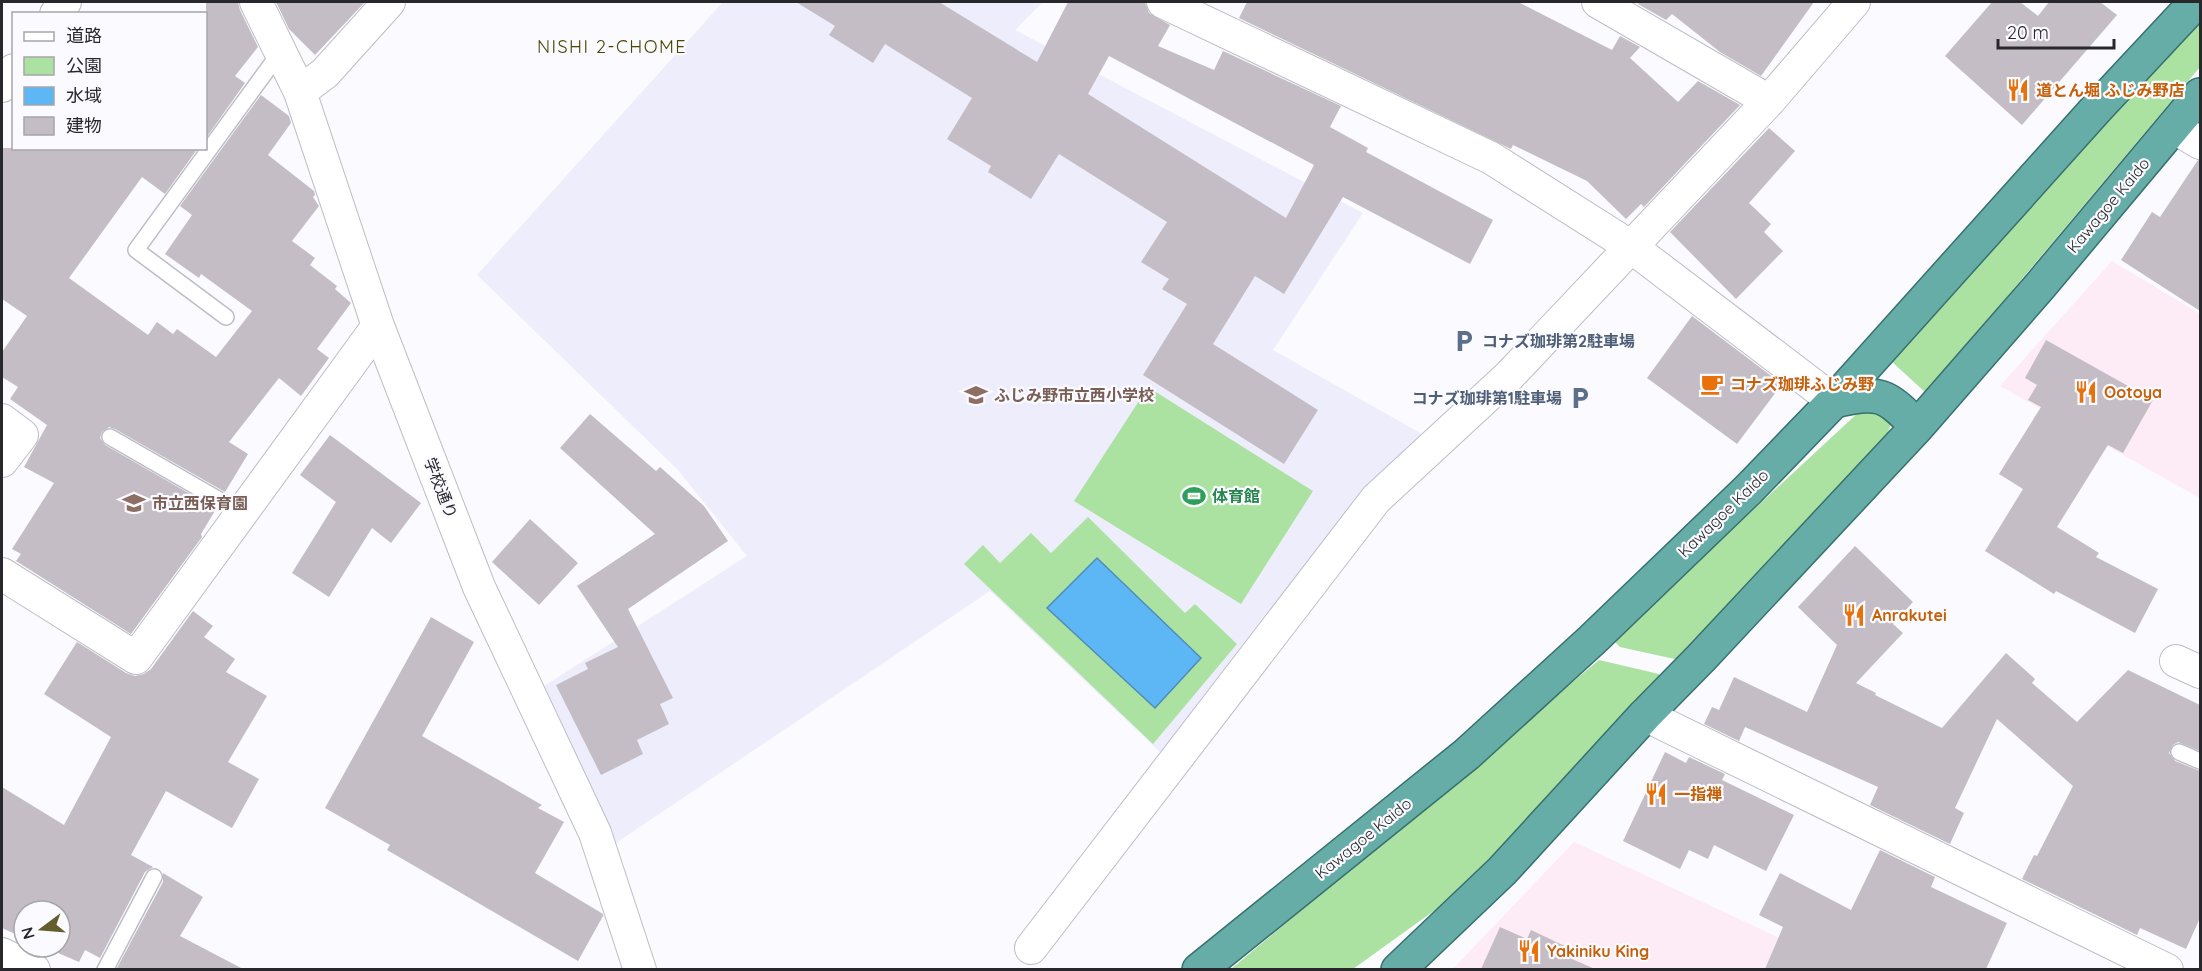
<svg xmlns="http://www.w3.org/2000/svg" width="2202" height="971" font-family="Quicksand,'Noto Sans JP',sans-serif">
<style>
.commercial{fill:#fdebf6}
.built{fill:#eeedfc}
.green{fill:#ace2a1}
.water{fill:#5eb7f5;stroke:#4e8cb9;stroke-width:1.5}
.building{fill:#c4bdc5;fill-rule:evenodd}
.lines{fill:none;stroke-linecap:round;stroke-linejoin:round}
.service-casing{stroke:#bdbdc7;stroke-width:18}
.minor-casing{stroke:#bdbdc7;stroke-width:34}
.trunk-casing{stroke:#37716e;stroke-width:36}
.service{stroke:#fff;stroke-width:15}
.minor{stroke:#fff;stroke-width:32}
.trunk{stroke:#66aca7;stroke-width:33}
.labels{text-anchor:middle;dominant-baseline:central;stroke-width:4.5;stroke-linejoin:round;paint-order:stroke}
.food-label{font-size:16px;font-weight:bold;fill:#c56008;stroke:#fafaff;text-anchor:start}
.street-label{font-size:16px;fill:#28282c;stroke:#fafaff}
.service-label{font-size:16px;font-weight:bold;fill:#4e5e75;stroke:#fafaff;text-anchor:start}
.education-label{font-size:16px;font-weight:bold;fill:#785e54;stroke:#fafaff;text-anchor:start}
.leisure-label{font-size:16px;font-weight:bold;fill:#27864d;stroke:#fafaff;text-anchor:start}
.neighbourhood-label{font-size:18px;letter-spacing:1.5px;fill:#4b4502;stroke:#fafaff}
</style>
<rect width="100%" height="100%" fill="#fafaff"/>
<path class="commercial" d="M2112 261 2200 314V498L2000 386Z
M1574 842 1846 969 1452 970Z"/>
<path class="built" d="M723 2H1043L1015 30 1363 213 1273 350 1431 439 1164 756 990 591 616 843 538 690 747 556 678 470 477 275Z"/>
<path class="green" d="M2200 18V67L1926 393 1891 361Z
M1148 387 1313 491 1241 604 1074 501Z
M1875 404 1891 424 1887 435 1679 660 1620 647 1613 640 1861 410Z
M1088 517 1185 613 1195 604 1237 644 1153 744 964 564 983 545 1000 563 1031 533 1051 553Z
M1599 660 1659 674 1660 677 1456 895 1353 969 1230 970Z"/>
<path class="water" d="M1097 558 1201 658 1155 708 1047 608Z"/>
<path class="building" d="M206 2H238L240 10 258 47 235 76 245 83 206 138Z
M276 2H365L315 55 289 29Z
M796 2H939L1037 62 1068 2H1145L1149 13 1170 25 1158 46 1214 70 1223 51 1341 106 1330 127 1368 148 1366 152 1493 220 1470 264 1343 197 1284 294 1255 276 1213 344 1318 410 1284 464 1143 375 1187 304 1162 289 1169 279 1141 262 1167 222 1059 154 1031 199 988 172 991 166 947 139 972 98 885 44 873 63 829 35 835 26ZM1109 56 1314 165 1286 218 1088 94Z
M1247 2H1518L1612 50 1620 36 1640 47 1630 58 1678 102 1698 81 1740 105 1644 207 1641 204 1626 219 1587 181 1513 145 1511 149 1239 18Z
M1639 2H1814L1761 76 1720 52 1672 14 1666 20 1638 4Z
M1992 2H2020L2038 16 2049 2H2100L2117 15 2022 125 1945 56Z
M261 95 289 116 291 123 268 155 314 191 315 195 313 197 319 206 292 241 315 258 310 265 337 286 335 289 351 303 317 349 329 358 301 396 279 378 229 442 248 454 225 492 115 429 109 427 102 432 100 438 105 445 216 509 201 534 202 537 131 634 16 561 21 554 12 549 54 483 24 467 47 425 10 399 18 387 2 377V352L27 316 2 299V148H198L165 194 142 177 69 278 148 335 157 322 173 334 177 329 216 357 252 311 201 274 199 278 165 254 192 215 180 206Z
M1769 128 1795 151 1749 203 1771 224 1764 232 1783 251 1736 299 1670 232Z
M2198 160 2200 161V311L2121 260 2152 212 2160 217Z
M1692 316 1782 384 1737 444 1647 378Z
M2046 340 2153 400 2123 453 2108 445 2057 527 2099 553 2096 557 2158 589 2135 633 2056 591 2054 594 1985 551 2023 489 1999 474 2041 407 2028 400 2037 385 2025 378Z
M590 414 656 471 660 467 704 506 728 541 628 609 673 698 660 704 669 724 637 740 643 754 601 775 556 685 588 669 585 663 618 647 577 586 655 534 560 448Z
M330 435 421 503 391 543 372 528 329 597 292 573 336 502 300 475Z
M530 519 578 563 539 605 492 562Z
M1855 546 1913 602 1893 624 1903 633 1856 683 1876 693 1875 695 1942 728 2006 653 2035 679 2032 683 2077 722 2128 670 2200 705V751L2178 742 2173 745 2169 753 2175 761 2200 771V918L2186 949 2140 928 2137 935 2022 879 2034 855 2037 856 2073 786 1997 719 1955 808 1964 813 1950 844 1870 805 1878 787 1745 727 1739 741 1704 724 1712 707 1719 710 1734 677 1807 712 1837 645 1798 607Z
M193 611 213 626 204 637 235 659 226 672 267 696 228 762 259 779 232 828 166 791 131 855 153 867 145 872 100 958 85 950 79 962 44 947H60V911H24V938L2 928V787L64 825 111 737 44 694 77 642 126 673 135 676 144 674 151 669Z
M431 617 474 642 422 736 542 805 538 808 564 822 535 873 603 914V916L578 961 387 850 390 845 325 808Z
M1665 752 1686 763 1689 757 1725 774 1722 780 1794 815 1766 871 1714 845 1708 859 1689 850 1680 869 1623 841Z
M1880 850 1935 877 1931 887 2007 923 1986 969H1765L1783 927 1759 915 1780 873 1851 910Z
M163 873 203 897 180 936 243 969H121L117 968 163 882Z
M1500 927 1527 939 1531 930 1569 948 1565 956 1595 969H1481Z"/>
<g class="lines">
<g class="service-casing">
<path id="service" d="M226 317 136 250 281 51
M110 437 242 513
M2179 752 2200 761
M105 970 154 877"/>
</g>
<g class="minor-casing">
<path id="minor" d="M256 2 300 92 378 326 479 587 595 833 640 970
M1163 2 1491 158 1630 246 1834 401
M1598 2 1769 101
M56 14 65 2
M2 86 14 70
M300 92 325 73 389 2
M2173 127 2200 143
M2 420 22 435 2 461
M2 574 136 658 378 326
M2176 661 2200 672
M1645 715 2167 970
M1031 948 1376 499 1509 376 1769 101 1854 2
M2 954 34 970"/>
</g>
<g class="trunk-casing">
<path id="trunk" d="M1834 401C1878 390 1887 394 1917 427
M1199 970 1467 754 1592 640 1749 489 1834 401 2097 108 2196 2
M1398 970 1502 871 1645 715 1701 658 1917 427 2040 286 2200 95"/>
</g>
<use href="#service" class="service"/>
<use href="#minor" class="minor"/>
<use href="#trunk" class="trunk"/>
</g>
<defs>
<g id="restaurant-bare" transform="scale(1.8)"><path d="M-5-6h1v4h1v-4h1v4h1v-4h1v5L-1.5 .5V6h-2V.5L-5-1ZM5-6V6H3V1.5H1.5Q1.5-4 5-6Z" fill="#e8710a" stroke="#fafaff" stroke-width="2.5" paint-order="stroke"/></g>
<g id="parking-bare" transform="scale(1.8)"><path d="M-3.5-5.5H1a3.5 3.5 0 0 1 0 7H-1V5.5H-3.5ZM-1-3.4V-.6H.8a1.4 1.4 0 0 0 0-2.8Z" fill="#5c6f8a" stroke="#fafaff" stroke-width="2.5" paint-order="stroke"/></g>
<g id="cafe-bare" transform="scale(1.8)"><path d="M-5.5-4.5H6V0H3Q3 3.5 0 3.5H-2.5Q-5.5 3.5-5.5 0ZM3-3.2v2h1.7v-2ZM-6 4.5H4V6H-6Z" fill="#e8710a" stroke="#fafaff" stroke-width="2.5" paint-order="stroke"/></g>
<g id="school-bare" transform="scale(1.8)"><path d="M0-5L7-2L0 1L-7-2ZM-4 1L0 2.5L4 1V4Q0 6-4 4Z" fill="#8d6e63" stroke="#fafaff" stroke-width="2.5" paint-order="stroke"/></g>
<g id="stadium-bare" transform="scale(1.8)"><path d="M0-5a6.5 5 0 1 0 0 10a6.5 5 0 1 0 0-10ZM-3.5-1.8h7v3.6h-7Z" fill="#2e9e5b" stroke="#fafaff" stroke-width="2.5" paint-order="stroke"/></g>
</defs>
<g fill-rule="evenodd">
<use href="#restaurant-bare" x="2018" y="90"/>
<use href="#parking-bare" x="1464" y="341"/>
<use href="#cafe-bare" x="1712" y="384"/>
<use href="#restaurant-bare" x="2086" y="392"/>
<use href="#school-bare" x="976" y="395"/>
<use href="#parking-bare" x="1580" y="398"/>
<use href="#stadium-bare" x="1194" y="496"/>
<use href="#school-bare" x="134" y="503"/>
<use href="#restaurant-bare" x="1854" y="615"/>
<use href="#restaurant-bare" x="1656" y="794"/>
<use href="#restaurant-bare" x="1529" y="951"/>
</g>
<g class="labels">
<g class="food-label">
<text x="2036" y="90">道とん堀 ふじみ野店</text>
<text x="1730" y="384">コナズ珈琲ふじみ野</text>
<text x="2104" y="392">Ootoya</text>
<text x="1872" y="615">Anrakutei</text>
<text x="1674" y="794">一指禅</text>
<text x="1547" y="951">Yakiniku King</text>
</g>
<g class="street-label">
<text transform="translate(2108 205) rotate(-50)">Kawagoe Kaido</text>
<text transform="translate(441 488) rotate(69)">学校通り</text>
<text transform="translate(1723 513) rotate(-44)">Kawagoe Kaido</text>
<text transform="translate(1363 838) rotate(-39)">Kawagoe Kaido</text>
</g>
<g class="service-label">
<text x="1482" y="341">コナズ珈琲第2駐車場</text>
<text x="1562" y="398" text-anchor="end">コナズ珈琲第1駐車場</text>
</g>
<g class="education-label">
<text x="994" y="395">ふじみ野市立西小学校</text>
<text x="152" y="503">市立西保育園</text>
</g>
<g class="leisure-label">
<text x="1212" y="496">体育館</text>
</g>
<g class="neighbourhood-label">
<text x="612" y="46">NISHI 2-CHOME</text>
</g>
</g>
<rect width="2202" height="971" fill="none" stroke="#28282c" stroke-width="6"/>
<rect x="12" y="12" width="195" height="138" fill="#fafaff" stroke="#a6a6ab" stroke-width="1.5"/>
<rect x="24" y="32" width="30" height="9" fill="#ffffff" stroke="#a6a6ab" stroke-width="1.5"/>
<text x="66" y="42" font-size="18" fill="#28282c">道路</text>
<rect x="24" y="57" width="30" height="18" fill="#ace2a1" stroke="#a6a6ab" stroke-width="1.5"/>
<text x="66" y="72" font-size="18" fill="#28282c">公園</text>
<rect x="24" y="87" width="30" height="18" fill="#5eb7f5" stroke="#a6a6ab" stroke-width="1.5"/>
<text x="66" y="102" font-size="18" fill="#28282c">水域</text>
<rect x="24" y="117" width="30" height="18" fill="#c4bdc5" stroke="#a6a6ab" stroke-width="1.5"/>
<text x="66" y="132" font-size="18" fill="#28282c">建物</text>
<g transform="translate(42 929) rotate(254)"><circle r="28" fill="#fafaff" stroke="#a6a6ab" stroke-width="1.5"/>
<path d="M0-4.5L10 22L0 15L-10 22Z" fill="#635e2b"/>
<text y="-9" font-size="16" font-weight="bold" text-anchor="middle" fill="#28282c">N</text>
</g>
<path d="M1998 39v9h116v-9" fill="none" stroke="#28282c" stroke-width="3"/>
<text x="2007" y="39" font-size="18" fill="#28282c" stroke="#fafaff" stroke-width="4.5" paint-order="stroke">20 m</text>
</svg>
